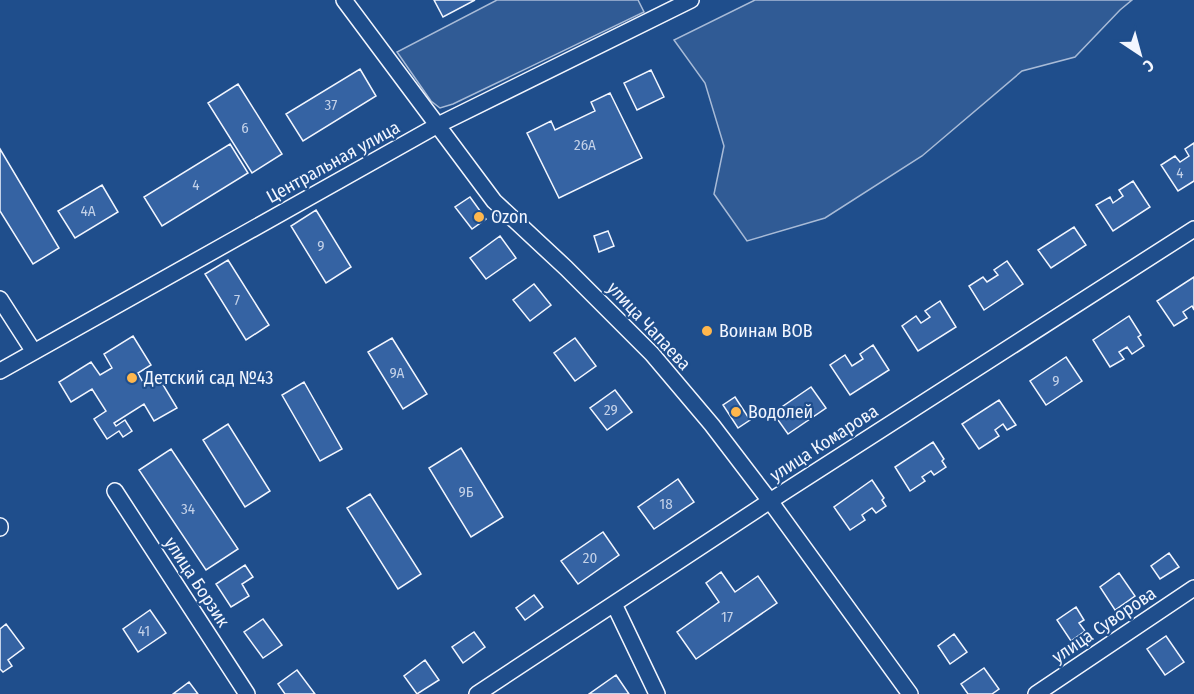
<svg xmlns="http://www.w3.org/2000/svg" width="1194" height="694" font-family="'Fira Sans Condensed',sans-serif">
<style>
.built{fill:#305b95;stroke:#a8bbd7;stroke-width:1.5}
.building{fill:#3563a3;stroke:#f2f6ff;stroke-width:1.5}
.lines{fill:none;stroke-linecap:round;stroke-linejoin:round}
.street-casing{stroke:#f2f6ff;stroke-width:18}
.street{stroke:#1f4e8c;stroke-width:15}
.poi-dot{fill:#ffb74d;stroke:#1f4e8c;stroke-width:2}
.labels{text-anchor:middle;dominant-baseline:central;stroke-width:4.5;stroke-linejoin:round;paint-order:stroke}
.number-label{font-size:15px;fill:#c3d1e8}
.street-label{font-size:18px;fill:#f2f6ff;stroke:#1f4e8c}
.poi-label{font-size:18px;fill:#f2f6ff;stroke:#1f4e8c;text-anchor:start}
</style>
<rect width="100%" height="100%" fill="#1f4e8c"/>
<path class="built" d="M497 0H638L644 12 453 104 440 108 431 101 397 52Z
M755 0H1132L1120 10 1075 57 1022 71 922 156 825 218 747 241 714 194 724 146 705 83 674 40Z"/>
<path class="building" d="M434 0H475L443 17Z
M360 69 376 96 303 141 286 114Z
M651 70 664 97 637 110 624 83Z
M238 84 282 154 252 173 208 103Z
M610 93 642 158 559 198 527 133 551 121 555 130 595 111 591 102Z
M1194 143V181L1178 191 1161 165 1175 156 1180 162 1189 156 1185 149Z
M230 144 248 173 162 226 144 197Z
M0 149 59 248 33 264 0 211Z
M1133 181 1150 207 1113 231 1096 205 1110 197 1113 203 1123 196 1119 190Z
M102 185 118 212 75 238 58 211Z
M470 197 486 219 472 229 455 207Z
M316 210 351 267 326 283 291 226Z
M1074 227 1086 245 1051 268 1038 250Z
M608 231 614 246 599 252 594 236Z
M500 236 516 258 486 279 470 258Z
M228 260 269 325 246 340 205 274Z
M1007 261 1023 284 984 310 969 286 983 277 987 282 998 275 994 270Z
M1194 277V310L1192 306 1183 312 1187 318 1174 326 1157 301Z
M534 284 551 305 530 321 513 300Z
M940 301 956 327 918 351 902 326 916 316 921 323 930 317 925 311Z
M1129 316 1141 335 1138 337 1144 346 1132 354 1127 347 1119 352 1124 359 1110 367 1093 340Z
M133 336 151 365 138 373 145 386 159 378 177 408 154 421 144 404 114 423 116 426 125 420 132 431 123 437 119 431 107 439 94 419 106 411 92 389 71 402 59 382 91 362 100 375 112 368 104 354Z
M392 338 427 394 403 409 368 352Z
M575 338 596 366 575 381 554 353Z
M873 345 889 370 850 395 830 365 845 355 852 366 863 359 860 354Z
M1066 357 1082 381 1046 405 1030 381Z
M304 382 342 449 320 461 282 395Z
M811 387 826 408 788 434 773 413Z
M615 390 632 412 607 430 590 408Z
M735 397 750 420 738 428 723 405Z
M999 400 1016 425 1007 430 1003 424 995 430 999 436 979 449 962 424Z
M228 424 270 491 245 507 203 440Z
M933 442 944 459 942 461 946 467 934 475 931 471 922 477 925 481 910 491 895 467Z
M461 448 503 517 471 537 429 468Z
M171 449 238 549 206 570 139 470Z
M678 479 694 502 654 529 638 507Z
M872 480 884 498 882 500 886 506 876 513 872 508 862 515 865 520 850 530 834 507Z
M370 494 421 574 398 589 347 508Z
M603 532 619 555 578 584 561 561Z
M1169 553 1179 567 1160 579 1151 566Z
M245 565 253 577 242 584 249 596 231 607 216 584Z
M721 572 735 592 758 576 777 603 696 659 677 632 719 602 706 583Z
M1119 573 1135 596 1115 610 1100 587Z
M534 595 543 607 525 620 516 608Z
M1076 607 1084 620 1079 623 1085 631 1071 641 1057 620Z
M150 610 166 633 138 652 123 629Z
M263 619 282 645 263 658 244 632Z
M6 624 24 648 8 660 12 666 3 672 0 669V629Z
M474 632 485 647 463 663 452 647Z
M954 634 967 652 950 664 938 646Z
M1166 636 1184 662 1165 675 1147 649Z
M425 660 439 680 417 694 404 676Z
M984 668 999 689 992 694H968L961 684Z
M297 670 315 694H285L278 684Z
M616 675 629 694H589Z
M189 682 198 694H173Z"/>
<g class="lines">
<g class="street-casing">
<path id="street" d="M344 0 494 201 566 268 652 354 712 425 770 501 910 694
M0 299 34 352
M0 371 438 125 691 0
M115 491 247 694
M0 526V528
M614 604 657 694
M477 694 770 501 1194 229
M1036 694 1194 588"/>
</g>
<use href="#street" class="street"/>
</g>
<g class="poi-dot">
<circle cx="479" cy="217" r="6"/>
<circle cx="707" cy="331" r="6"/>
<circle cx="132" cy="378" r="6"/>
<circle cx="736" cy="412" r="6"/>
</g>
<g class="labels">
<g class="number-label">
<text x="331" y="105">37</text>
<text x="245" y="128">6</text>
<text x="585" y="145">26А</text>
<text x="1180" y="173">4</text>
<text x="196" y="185">4</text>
<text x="88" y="211">4А</text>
<text x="321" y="246">9</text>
<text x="237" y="300">7</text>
<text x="397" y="373">9А</text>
<text x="1056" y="381">9</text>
<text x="611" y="410">29</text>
<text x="466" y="492">9Б</text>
<text x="666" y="504">18</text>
<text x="188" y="509">34</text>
<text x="590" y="558">20</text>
<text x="727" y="617">17</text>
<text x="144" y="631">41</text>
</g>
<g class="street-label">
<text transform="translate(333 162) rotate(-29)">Центральная улица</text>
<text transform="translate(649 326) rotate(47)">улица Чапаева</text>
<text transform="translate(824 443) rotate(-33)">улица Комарова</text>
<text transform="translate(197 582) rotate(57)">улица Борзик</text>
<text transform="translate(1104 625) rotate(-34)">улица Суворова</text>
</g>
<g class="poi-label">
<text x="491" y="217">Ozon</text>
<text x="719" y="331">Воинам ВОВ</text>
<text x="144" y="378">Детский сад №43</text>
<text x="748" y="412">Водолей</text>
</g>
</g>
<g transform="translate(1140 54) rotate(144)" stroke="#1f4e8c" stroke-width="4.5" paint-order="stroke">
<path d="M0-4.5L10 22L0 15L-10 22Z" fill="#f2f6ff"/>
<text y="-9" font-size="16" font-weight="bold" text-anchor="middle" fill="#f2f6ff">С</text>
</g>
</svg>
